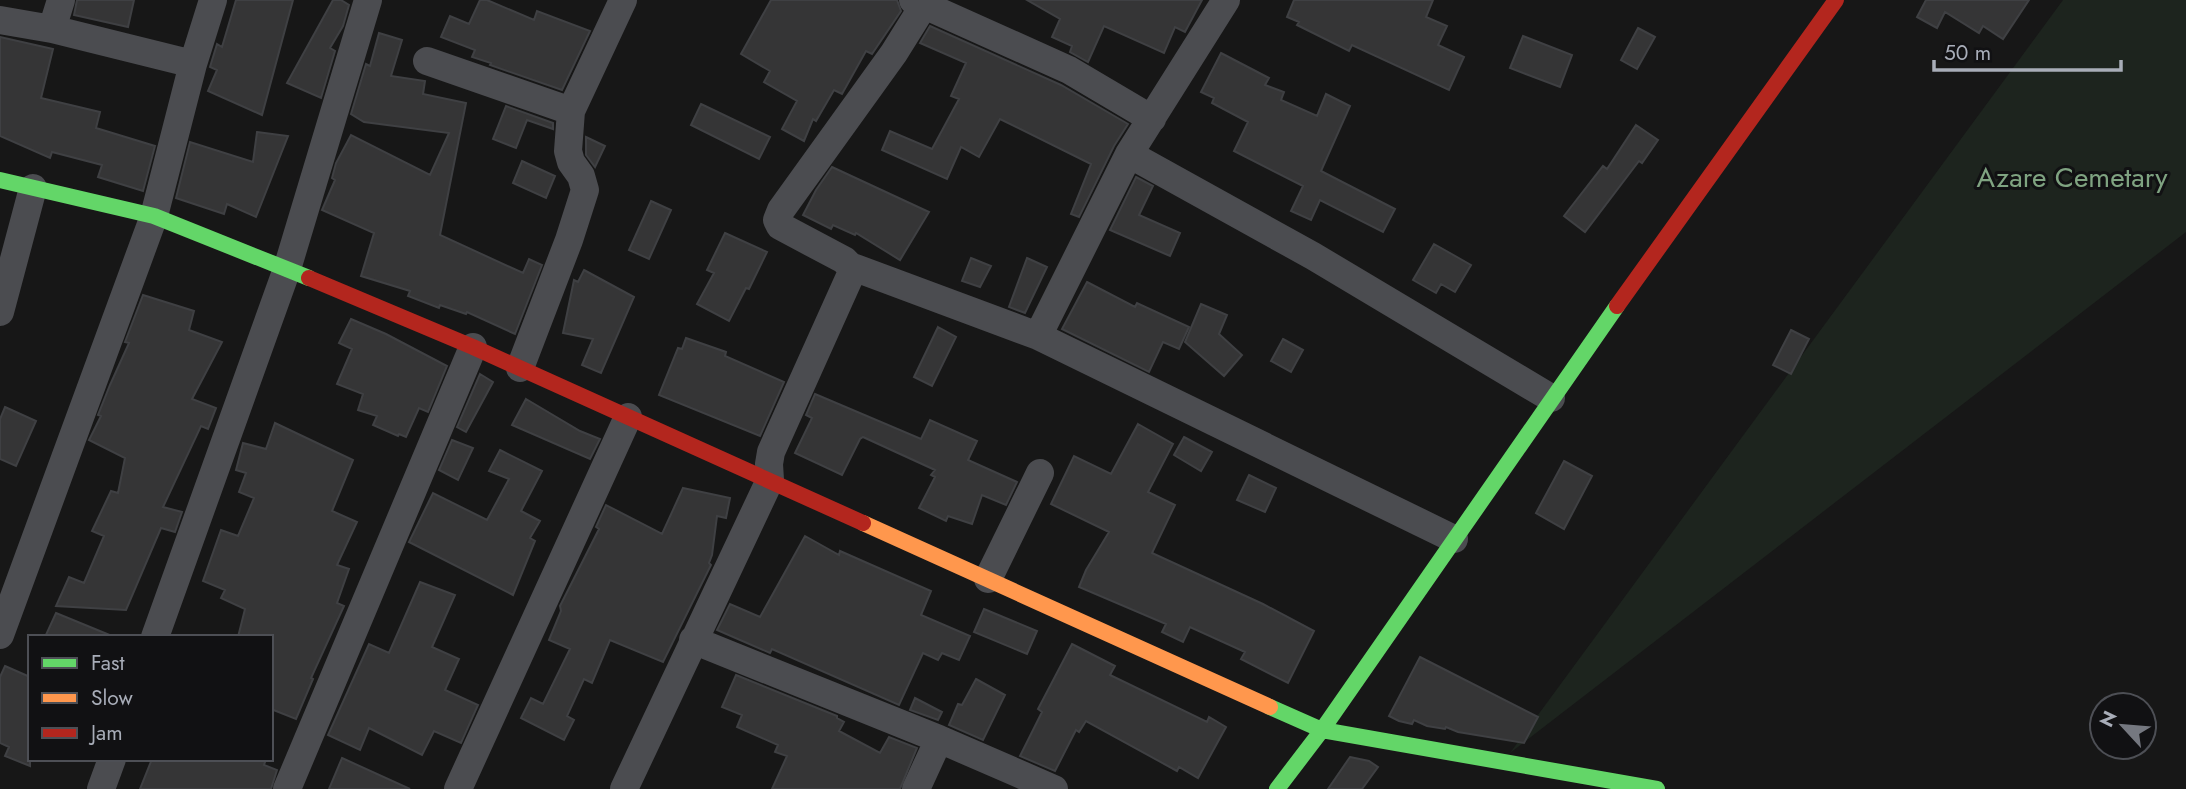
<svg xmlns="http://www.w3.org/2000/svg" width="2186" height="789" font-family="Jost,sans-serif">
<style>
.green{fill:#1d241e}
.building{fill:#353536;stroke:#3f4043;stroke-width:2}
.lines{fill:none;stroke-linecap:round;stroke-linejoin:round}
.street{stroke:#4b4c50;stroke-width:28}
.fast{stroke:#63d668;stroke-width:16}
.slow{stroke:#ff974d;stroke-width:16}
.jam{stroke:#b3261e;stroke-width:16}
.labels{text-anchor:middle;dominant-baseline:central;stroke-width:6;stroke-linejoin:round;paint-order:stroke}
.park-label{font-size:28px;fill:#7fa381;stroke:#111113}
</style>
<rect width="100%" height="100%" fill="#171717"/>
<path class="green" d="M2063 0H2186V232L1510 753Z"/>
<path class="building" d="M77 0H134L128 27 74 15Z
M236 0H293L262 115 208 91 217 70 210 67 217 44 222 47Z
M333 0H341L349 5 343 26 330 48 335 51 321 98 287 83Z
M480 0H487L534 20 537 11 590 31 562 90 490 65 491 63 472 57 475 50 441 37 450 16 469 24Z
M771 0H897L901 11 872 54 866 51 842 94 834 90 816 121 813 119 804 141 782 129 797 101 764 82 770 71 741 54Z
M1027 0H1202L1185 32 1175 27 1164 53 1104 26 1088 62 1070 52 1072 46 1052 37 1060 19Z
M1294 0H1433L1426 17 1447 26 1438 45 1464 57 1449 90 1352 45 1349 51 1297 25 1299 22 1287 17Z
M1926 0H2029L2003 39 1983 26 1979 33 1945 12 1937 28 1917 17Z
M930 26 1061 85 1128 124 1114 146 1079 217 1071 214 1091 164 1000 119 979 157 961 147 947 179 882 150 890 131 932 149 959 99 951 96 966 63 920 43Z
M1638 28 1655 37 1637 69 1621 60Z
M379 33 402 40 391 76 425 81 423 94 466 103 440 235 523 273 529 259 542 265 515 334 467 312 466 314 440 305 439 308 408 296 410 291 361 276 374 233 322 210 335 180 332 178 336 163 351 135 430 175 449 133 364 122 351 114 366 64 370 66Z
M1523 36 1572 55 1560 87 1510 68Z
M0 37 53 49 41 98 100 112 96 128 155 146 143 191 98 177 102 165 52 152 50 158 0 136Z
M1221 53 1269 78 1265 85 1284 92 1281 100 1317 116 1326 94 1350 106 1321 171 1395 209 1383 232 1320 200 1311 220 1291 211 1303 186 1234 151 1248 122 1212 103 1214 98 1201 92Z
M701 104 770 137 759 159 691 125Z
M506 106 553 123V129L527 120 516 148 493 139Z
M1636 125 1658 140 1642 163 1639 161 1585 232 1564 216 1603 166 1607 169Z
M257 132 288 136 256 217 227 204 224 214 176 198 190 142 253 162Z
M586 137 605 146 595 167 586 155Z
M522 161 555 176 546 198 513 183Z
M832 167 929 212 900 260 856 233 855 235 833 225 831 229 803 215 816 190Z
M1136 177 1153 186 1139 215 1180 233 1170 256 1110 230Z
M651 201 671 210 649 259 629 250Z
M725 233 767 252 749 289 746 288 729 321 697 304 714 273 707 270Z
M1434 244 1471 265 1455 292 1441 284 1436 293 1413 280Z
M971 258 991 266 980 287 962 281Z
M1027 258 1047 267 1025 313 1009 307Z
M584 270 634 297 601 373 582 365 593 339 563 333 574 280 578 282Z
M1087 282 1135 307 1137 303 1189 327 1179 349 1163 342 1149 372 1062 329Z
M143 295 194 311 189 330 222 342 192 399 216 408 208 429 201 426 163 507 182 512 175 532 161 528 126 610 56 606 69 577 84 583 104 536 92 531 111 491 118 493 125 458 89 440 101 416 98 415 110 385 129 343 125 342Z
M1201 304 1227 315 1219 334 1242 355 1224 376 1185 342Z
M351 319 386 334 447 366 428 412 419 408 406 437 399 434 398 436 373 425 377 416 358 410 363 394 337 384 352 349 339 343Z
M938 327 956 337 932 386 914 377Z
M1791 330 1809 339 1791 374 1773 365Z
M686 338 726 352 725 356 784 382 760 436 659 395 678 348 682 349Z
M1283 339 1303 350 1291 372 1271 361Z
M480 374 493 382 466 432 457 427Z
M815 394 921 439 930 420 977 441 968 460 1017 482 1006 505 982 495 972 524 948 516 946 521 919 508 935 477 931 475 935 470 863 437 860 439 842 475 795 453 812 418 806 415Z
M526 399 580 431 600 439 590 459 512 425Z
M5 407 36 421 16 466 0 459V419Z
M275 423 353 460 332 511 357 522 337 565 349 569 337 603 344 606 311 678 313 679 296 719 271 709V637H238L245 609 221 598 225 590 203 581 221 530 238 536 254 498 239 492 246 473 236 470 243 443 266 449Z
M1138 424 1173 444 1148 492 1175 505 1152 553 1263 604 1314 631 1288 683 1241 659 1245 652 1190 627 1183 642 1162 632 1166 624 1079 587 1086 570 1109 532 1051 504 1074 456 1111 474Z
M1184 437 1212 452 1201 471 1174 455Z
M452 440 473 448 458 480 439 470Z
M500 450 542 471 521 511 540 521 530 538 535 541 513 595 409 542 433 493 487 520 509 479 489 471Z
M1564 461 1592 476 1564 529 1536 513Z
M1249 475 1276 488 1265 512 1237 500Z
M683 488 730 498 726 518 717 516 712 555 709 563 711 565 663 662 610 640 592 683 584 679 567 716 574 720 564 740 521 718 531 698 543 704 570 649 549 640 561 611 560 606 599 529 596 527 606 505 662 534Z
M805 536 839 555 840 551 931 591 921 615 970 636 959 660 942 653 938 660 923 653 899 705 772 649 770 653 717 630 730 604 760 617Z
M420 582 455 595 432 647 459 659 445 690 478 705 461 743 434 731 422 755 369 728 360 750 328 735 369 644 389 653Z
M984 609 1037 631 1027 654 974 632Z
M56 613 112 636V637H45Z
M1072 644 1115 666 1110 675 1207 722 1209 717 1226 727 1198 778 1179 767 1177 771 1086 721 1079 732 1076 730 1055 771 1020 756 1042 712 1038 709Z
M1420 657 1538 717 1524 743 1458 732 1446 727 1445 729 1427 726 1414 720 1412 724 1399 721 1389 716Z
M5 666 30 677V766L5 756 9 747 0 743V677Z
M736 675 837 716V718L844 722 839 731 880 753 889 737 917 748 900 789H772L787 756 775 752 778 745 737 727 742 715 722 707Z
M976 679 1005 695 983 740 949 725 958 704 962 705Z
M915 698 942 712 938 720 910 710Z
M1350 757 1369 761 1378 767 1362 789H1328Z
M342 758 410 789H329Z
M152 759H266L264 765 277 770 271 789H140Z"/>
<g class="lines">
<path class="street" d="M913 0 1069 70 1152 119
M0 20 52 29 193 64
M52 29 61 0
M427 61 571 111
M1129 154 1313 256 1551 398
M850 266 1038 336 1454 539
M0 312 33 188
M1038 336 1129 154 1226 0
M520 368 569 240 585 190 581 176 571 162 568 151 571 111 623 0
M988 579 1040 473
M0 635 154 216 193 64 213 0
M155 637 287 269 368 0
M693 640 939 739 1054 789
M101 789 112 759
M287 789 473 347
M458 789 628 417
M624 789 770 480 769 464 771 452 851 274 850 266 844 260 780 226 777 220 781 210 894 53 927 0
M916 789 939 739"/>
<path class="fast" d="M0 180 154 216 309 278
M1270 707 1322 730 1657 789
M1277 789 1322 730 1617 306"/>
<path class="slow" d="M863 523 1270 707"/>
<path class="jam" d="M309 278 473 347 863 523
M1617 306 1836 0"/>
</g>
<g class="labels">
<g class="park-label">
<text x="2072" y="177">Azare Cemetary</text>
</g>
</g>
<rect x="28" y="635" width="245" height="126" fill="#111113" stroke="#4d4f55" stroke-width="2"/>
<rect x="42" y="658" width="35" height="10" fill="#63d668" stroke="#4d4f55" stroke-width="2"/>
<text x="91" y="670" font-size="21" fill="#a8adb8">Fast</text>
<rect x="42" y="693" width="35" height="10" fill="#ff974d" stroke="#4d4f55" stroke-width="2"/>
<text x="91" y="705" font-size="21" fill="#a8adb8">Slow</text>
<rect x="42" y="728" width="35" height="10" fill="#b3261e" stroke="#4d4f55" stroke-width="2"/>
<text x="91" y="740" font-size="21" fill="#a8adb8">Jam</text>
<g transform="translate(2123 726) rotate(296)"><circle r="33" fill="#111113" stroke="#4d4f55" stroke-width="2"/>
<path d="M0-5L12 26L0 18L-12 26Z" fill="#757880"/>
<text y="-10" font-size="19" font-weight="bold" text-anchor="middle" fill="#a8adb8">N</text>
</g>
<path d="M1934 60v10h187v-10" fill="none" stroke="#a8adb8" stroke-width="3.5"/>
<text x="1944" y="60" font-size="21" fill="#a8adb8" stroke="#111113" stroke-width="5" paint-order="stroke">50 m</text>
</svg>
